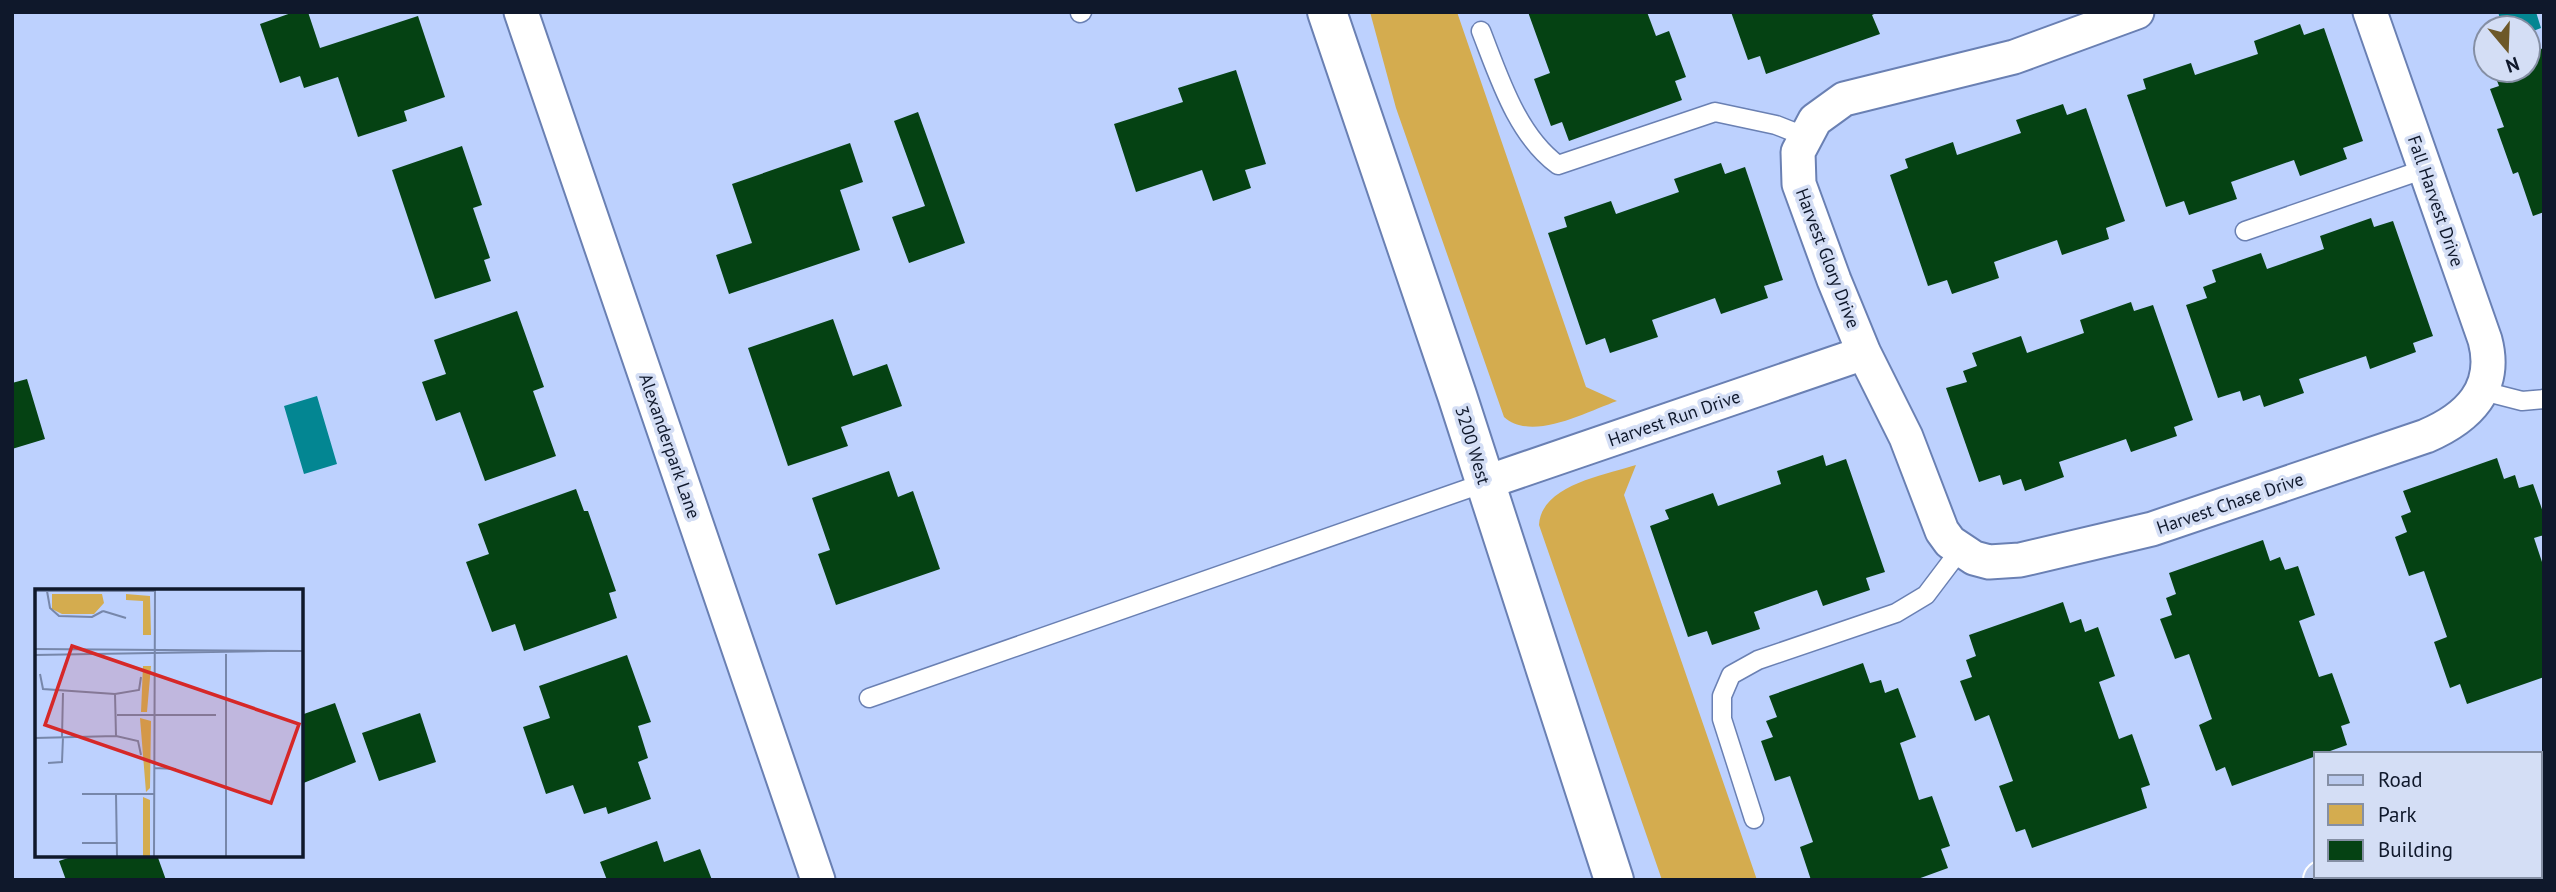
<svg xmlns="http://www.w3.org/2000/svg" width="2556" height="892" font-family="'PT Sans',sans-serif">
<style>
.green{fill:#d4ac4f}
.water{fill:#038692}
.building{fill:#054213}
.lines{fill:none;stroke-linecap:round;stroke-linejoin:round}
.lane-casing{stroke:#6a80b3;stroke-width:21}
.street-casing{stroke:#6a80b3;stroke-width:37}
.secondary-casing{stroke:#6a80b3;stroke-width:42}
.primary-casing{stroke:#fff;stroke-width:42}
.lane{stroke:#fff;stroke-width:18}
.street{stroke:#fff;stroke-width:33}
.secondary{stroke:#fff;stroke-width:38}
.primary{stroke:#bbcbef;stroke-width:38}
.labels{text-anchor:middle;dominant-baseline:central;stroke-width:7;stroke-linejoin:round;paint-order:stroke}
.street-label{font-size:18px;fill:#0f182b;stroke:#d4def5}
.inset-road{fill:none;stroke:#7787aa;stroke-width:2}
.view{fill:#d62828;fill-opacity:0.15;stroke:#d62828;stroke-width:3.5}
.inset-edge{fill:none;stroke:#0f182b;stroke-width:3.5}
</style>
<rect width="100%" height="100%" fill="#bdd1fe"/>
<path class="green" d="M1370 12H1457L1586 387 1617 401C1586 412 1532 442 1504 417L1396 108Z
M1636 465 1624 495 1757 880H1662L1539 525C1541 485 1605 475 1636 465Z"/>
<path class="water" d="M2498 12H2536L2541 28 2528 33V28H2503Z
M317 396 337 464 304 474 284 406Z"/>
<path class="building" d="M294 12H308L320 48 418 16 445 97 404 111 407 121 358 137 338 77 304 88 300 76 280 83 260 24Z
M1528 12H1647L1656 36 1669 31 1686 77 1675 81 1682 100 1569 141 1562 122 1551 126 1534 79 1550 73Z
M1731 12H1878L1872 15 1880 34 1766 74 1760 56 1748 60Z
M2300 24 2304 35 2324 28 2363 141 2343 148 2347 159 2300 176 2294 160 2231 182 2237 199 2189 215 2184 201 2166 207 2127 95 2146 89 2143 79 2191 63 2195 75 2258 54 2254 41Z
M2544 48V212L2533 216 2518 172 2513 174 2497 129 2504 127 2490 89 2499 86 2493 70H2528V53Z
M1236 70 1266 164 1245 170 1251 188 1213 201 1202 170 1136 192 1114 124 1183 102 1178 88Z
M2063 104 2067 115 2086 108 2125 221 2106 228 2109 239 2062 255 2057 240 1994 262 1999 278 1952 294 1947 280 1928 286 1890 175 1908 168 1905 159 1953 142 1957 155 2021 133 2016 120Z
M918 112 965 243 909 263 892 217 925 206 894 121Z
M850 143 863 182 840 190 860 250 729 294 716 255 752 243 732 184Z
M462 146 482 205 473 208 490 258 484 260 491 281 435 299 392 170Z
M1721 163 1725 174 1745 167 1783 280 1764 286 1768 298 1721 314 1715 298 1652 320 1658 337 1610 353 1605 338 1586 345 1548 233 1567 227 1564 217 1611 201 1616 214 1679 192 1674 179Z
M2371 218 2374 227 2393 221 2433 336 2413 343 2416 352 2370 369 2366 356 2299 379 2304 393 2264 407 2260 395 2243 401 2240 391 2218 398 2186 305 2207 298 2203 287 2216 282 2212 270 2261 253 2267 269 2324 249 2320 236Z
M2131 302 2134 311 2153 305 2193 420 2174 427 2177 436 2131 452 2126 439 2059 462 2064 477 2025 491 2021 479 2003 485 2000 475 1979 482 1946 388 1967 382 1963 371 1977 366 1972 353 2021 336 2027 353 2084 333 2080 320Z
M517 311 544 387 533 391 556 456 485 481 460 412 436 421 422 382 446 374 434 340Z
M833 319 853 376 887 364 902 406 841 427 848 446 788 466 748 348Z
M27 379 45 439 12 449V383Z
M1823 455 1826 466 1846 459 1885 572 1866 578 1870 590 1823 606 1817 590 1754 612 1760 629 1712 645 1707 631 1688 637 1650 526 1669 519 1665 510 1713 493 1718 506 1781 484 1777 471Z
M2497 458 2504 479 2515 475 2519 488 2533 484 2544 515V535L2534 538 2544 568V677L2467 704 2460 684 2450 688 2434 642 2447 637 2424 571 2409 576 2395 537 2407 532 2401 516 2411 512 2403 491Z
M889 471 898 497 913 491 940 569 836 605 818 554 830 550 812 498Z
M576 489 584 511H588L616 591 609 593 617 618 524 651 515 624 492 632 466 562 489 554 478 524Z
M2263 540 2270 561 2280 557 2285 570 2298 566 2315 615 2299 621 2319 677 2332 673 2350 723 2341 726 2347 745 2232 786 2225 767 2216 771 2199 725 2212 719 2189 654 2175 659 2160 619 2172 615 2166 598 2176 594 2169 573Z
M2063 602 2070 623 2081 619 2085 632 2098 627 2115 676 2099 682 2119 739 2132 734 2150 785 2141 788 2147 808 2032 848 2025 829 2016 832 1999 786 2013 781 1989 715 1975 721 1960 681 1972 677 1966 660 1976 656 1969 635Z
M627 655 651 722 638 726 648 758 638 762 651 799 608 814 606 807 584 814 573 785 546 794 523 727 550 718 539 686Z
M1863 663 1870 683 1881 680 1885 693 1898 688 1916 737 1900 743 1919 800 1932 796 1950 846 1941 849 1948 868 1915 880H1811L1800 847 1813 842 1790 776 1775 781 1761 741 1773 737 1766 721 1777 717 1769 696Z
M335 703 356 762 301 784V715Z
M420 713 436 762 379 781 362 733Z
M657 841 664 862 700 849 712 880H607L600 862Z
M77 855H157L166 880H66L59 861Z"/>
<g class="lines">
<g class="lane-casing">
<path id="lane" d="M1080 13 1082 12
M1481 31C1499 77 1517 135 1558 165L1715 112 1776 125 1804 136
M2245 231 2425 169
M2483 391 2522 401 2544 399
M869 698 1484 483
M1754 819 1722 719V696L1731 675 1758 660 1896 613 1926 595 1960 550"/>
</g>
<g class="street-casing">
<path id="street" d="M521 12 818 880
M2137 12 2014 57 1844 99 1815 120 1798 152 1799 184 1834 280 1864 353 1906 437 1942 531 1950 542 1974 558 1989 562 2020 560 2152 529 2426 436C2468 418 2498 389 2485 340L2370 12
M1484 483 1864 353"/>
</g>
<g class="secondary-casing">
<path id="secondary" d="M1327 12 1457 395 1614 880"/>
</g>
<g class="primary-casing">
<path id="primary" d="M2540 802 2544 801
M2323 880 2334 876
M2521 880 2531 876"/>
</g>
<use href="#lane" class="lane"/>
<use href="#street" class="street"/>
<use href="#secondary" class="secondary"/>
<use href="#primary" class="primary"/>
</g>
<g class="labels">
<g class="street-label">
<text transform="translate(2436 201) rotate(71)">Fall Harvest Drive</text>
<text transform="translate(1828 258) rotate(69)">Harvest Glory Drive</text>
<text transform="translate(1674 418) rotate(-19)">Harvest Run Drive</text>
<text transform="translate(1473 445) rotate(73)">3200 West</text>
<text transform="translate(670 446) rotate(71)">Alexanderpark Lane</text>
<text transform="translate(2230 503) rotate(-19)">Harvest Chase Drive</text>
</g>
</g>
<g transform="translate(35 589)">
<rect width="268" height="268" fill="#bdd1fe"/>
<path d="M17 5H67L69 14 59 25H27L17 20ZM91 5 115 7 116 46H108V12L91 11ZM108 77H116L112 123H106ZM105 129 116 132 115 199 111 203ZM108 208 115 211V267H108Z" fill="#d4ac4f"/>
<path class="inset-road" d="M0 2H120M12 2 15 19 24 27 57 28 68 22M68 22 91 29M0 60 268 62M0 66 234 62M5 85 8 100 80 105M80 105 81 147M80 105 104 101 106 88M82 126H181M81 147 103 152 106 166M27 148 28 104M0 149 81 147M13 174 27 173 28 148M119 179 141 180M47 205H119M81 205 82 267M47 254H82M119 267 120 0M191 267V65"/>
<path class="view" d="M37 57 264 135 236 214 10 136Z"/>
<rect width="268" height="268" class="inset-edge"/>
</g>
<rect width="2556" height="892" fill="none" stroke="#0f182b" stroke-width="28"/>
<rect x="2314" y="752" width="228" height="126" fill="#d4def5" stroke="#858fa4" stroke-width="2"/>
<rect x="2328" y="775" width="35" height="10" fill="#bbcbef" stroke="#858fa4" stroke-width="2"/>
<text x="2378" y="787" font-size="21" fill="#0f182b">Road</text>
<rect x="2328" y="804" width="35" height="21" fill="#d4ac4f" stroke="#858fa4" stroke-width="2"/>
<text x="2378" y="822" font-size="21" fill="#0f182b">Park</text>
<rect x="2328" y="840" width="35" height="21" fill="#054213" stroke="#858fa4" stroke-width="2"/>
<text x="2378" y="857" font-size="21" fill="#0f182b">Building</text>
<g transform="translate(2507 49) rotate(161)"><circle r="33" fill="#d4def5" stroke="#858fa4" stroke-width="2"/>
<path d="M0-5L12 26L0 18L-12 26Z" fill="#6d5828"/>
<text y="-10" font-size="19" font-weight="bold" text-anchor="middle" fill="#0f182b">N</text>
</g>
</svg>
